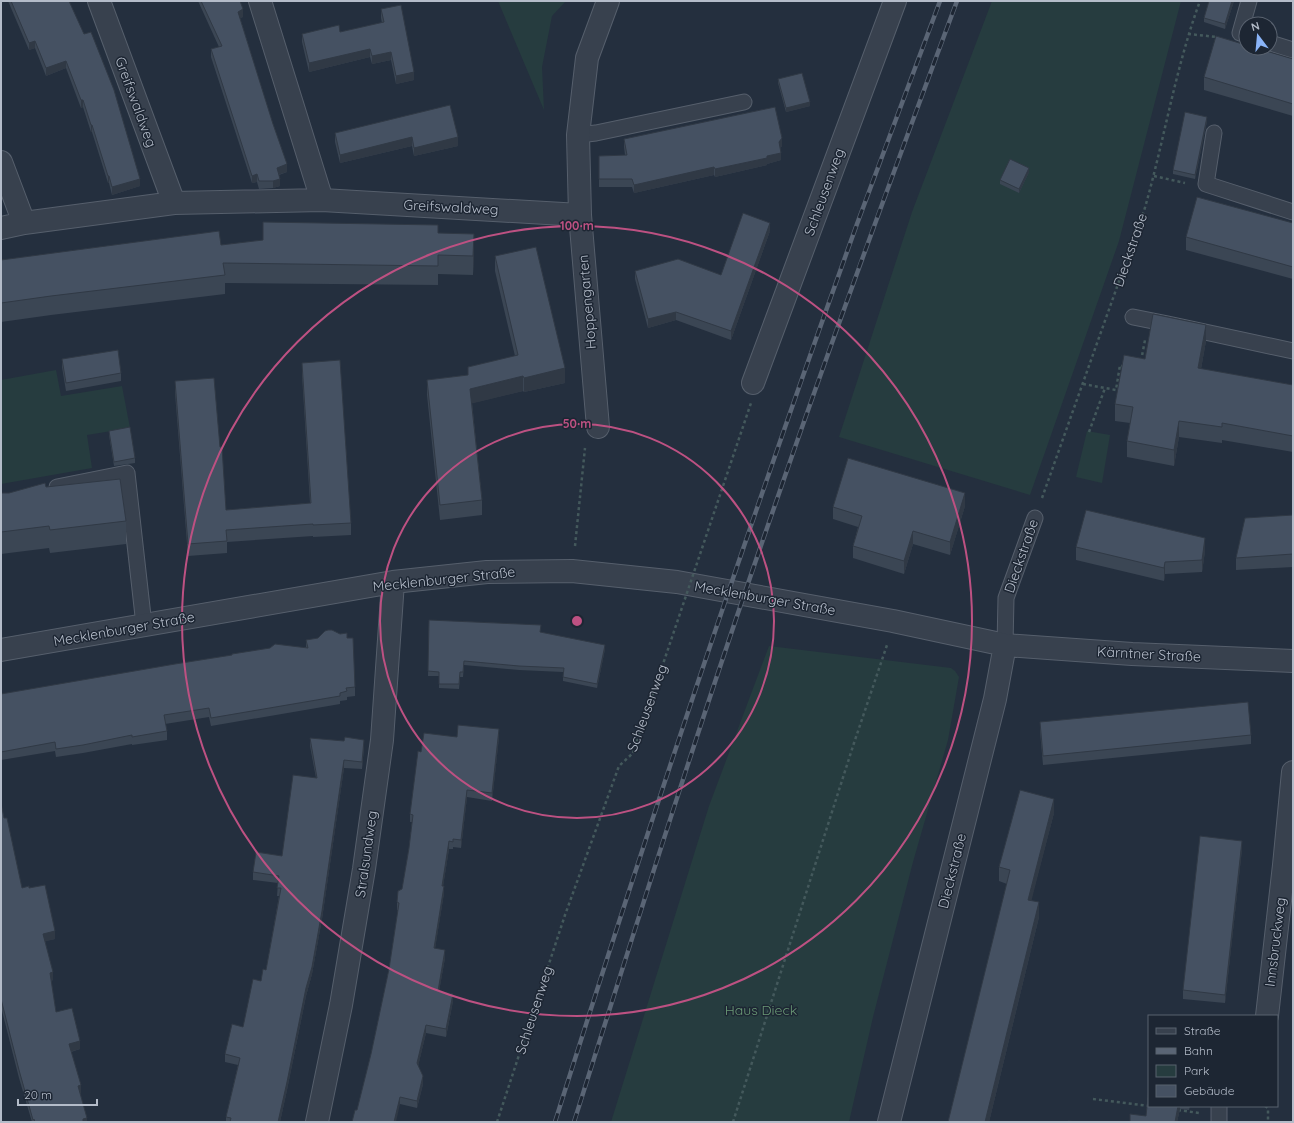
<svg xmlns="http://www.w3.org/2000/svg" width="1294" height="1123" font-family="Quicksand,sans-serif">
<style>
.green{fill:#263c3f}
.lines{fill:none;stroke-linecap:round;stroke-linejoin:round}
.lane-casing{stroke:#565f6c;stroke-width:17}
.street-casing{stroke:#565f6c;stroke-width:24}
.path{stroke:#44595c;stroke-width:2.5;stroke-dasharray:3 3;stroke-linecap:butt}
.lane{stroke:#38414e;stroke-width:15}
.street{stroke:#38414e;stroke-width:22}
.rail-casing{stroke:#5a6575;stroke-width:4.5}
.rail{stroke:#1d2633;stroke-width:3;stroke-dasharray:9;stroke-linecap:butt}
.path-bridge{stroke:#44595c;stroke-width:2.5;stroke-dasharray:3 3;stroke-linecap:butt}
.wall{fill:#3b4654}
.shaded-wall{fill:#303945}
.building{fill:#455162;stroke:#303945}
.ring{fill:none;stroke:#bd5182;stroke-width:2}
.labels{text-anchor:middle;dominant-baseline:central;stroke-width:3;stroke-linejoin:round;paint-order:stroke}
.street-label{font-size:14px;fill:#b4bcc9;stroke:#1d2633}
.park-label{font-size:14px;fill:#6b9a76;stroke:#1d2633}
.centre{fill:#bd5182;stroke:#1d2633;stroke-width:2}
.ring-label{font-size:12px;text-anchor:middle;font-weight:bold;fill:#bd5182;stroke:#1d2633;stroke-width:3;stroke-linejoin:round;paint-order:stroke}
</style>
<rect width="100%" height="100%" fill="#242f3e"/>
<path class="green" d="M498 1H566L552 16 542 67 544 110Z
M992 1H1181L1119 241 1030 495 839 437 912 212Z
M56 370 61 396 122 386 130 428 87 435 92 468 1 484V380Z
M1087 431 1110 435 1102 483 1076 477Z
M769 646 951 668 955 671 959 677 948 740 913 862 873 1017 849 1122H611L709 806Z"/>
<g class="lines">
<g class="lane-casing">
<path id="lane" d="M1246 35 1240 33 1249 1
M1270 43 1293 50
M1214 133 1206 184 1293 212
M578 135 596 133 744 102
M1133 317 1168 324 1293 351
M57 487 127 473 144 625
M1005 645 1006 598 1035 518
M1219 1122V1106"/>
</g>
<g class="street-casing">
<path id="street" d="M99 1 174 203
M260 1 322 200
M1 162 24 223
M1 228 24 223 174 203 322 200 580 215
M753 383 895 1
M598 427 580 215 578 135 587 58 608 1
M1 650 393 582 487 572 572 571 677 582 893 621 1005 645 1132 654 1293 661
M1267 1016 1284 865 1293 772
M317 1122 341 1005 364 869 382 740 393 582
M889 1122 995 699 1005 645"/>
</g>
<path class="path" d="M1188 34 1217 37
M1154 176 1185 183
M1141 361 1145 340
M1083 384 1116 390 1120 365 1124 367
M1089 432 1105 388
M1042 498 1144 211C1164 142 1175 69 1200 1
M575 546 585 448
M1093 1099 1149 1106
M1265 1106 1268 1108V1122
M1178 1110 1199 1113
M497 1122 565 915 619 766 633 753
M733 1122 854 743 887 645"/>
<use href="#lane" class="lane"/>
<use href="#street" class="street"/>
<g class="rail-casing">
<path id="rail" d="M555 1122C650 821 750 521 857 224 884 150 913 75 940 1
M574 1122C639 916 704 709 775 505 833 336 895 168 957 1"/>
</g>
<use href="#rail" class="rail"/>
<path class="path-bridge" d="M633 753 751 403"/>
</g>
<path class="wall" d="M8 1H69L140 186 112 195 109 183H108L92 132H91L83 107 81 108 66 68 46 76 35 48 29 50Z
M198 1H240L243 17 240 18 287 172 279 175 280 186 273 188 259 189 257 182 252 183 211 57V49L219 47Z
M1209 1H1234L1225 29 1204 22V18Z
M381 9 414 80 396 84 391 60 372 64 370 57 309 72 302 42V34L340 32 382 23 381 18Z
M1293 59V116L1204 90V77Z
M778 79 810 106 786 112 778 83Z
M1207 121 1195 179 1173 174V170Z
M335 133 458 137V146L414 156 412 146 340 163 335 142Z
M624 139 782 146 780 148 781 160 767 164V165L715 177 714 175 634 193 632 187H599V156L625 155 624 147Z
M1029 172 1019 193 1000 184V180Z
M1293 223V279L1186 250V237Z
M770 231 731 340 676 320 648 328 635 279V271L721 275Z
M438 233 474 253 473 275 438 274V285L225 283V294L51 315 1 322V260L221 245Z
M495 256 565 383 524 392 523 391 472 403 482 500V515L440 520 427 395V380L468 375V367L515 356 495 271Z
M1206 341 1201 369 1293 385V452L1222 440V443L1179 437 1174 466 1127 457V441L1130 423 1115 421V404L1145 359Z
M62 359 121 373V381L66 391 62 367Z
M302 363 351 523V535L313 537V536L227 542V553L188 556 175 393V381L220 447 226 510 310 503 302 375Z
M109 431 135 458V463L114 466 109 435Z
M46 487 126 521V544L50 553 49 548 1 554V493H9Z
M965 506 950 555 913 544 904 574 853 558V546L858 527 833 519V507Z
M1293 515V567L1236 570V558Z
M1076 547 1205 551 1202 572 1165 574 1164 581 1076 560Z
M429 620 541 632 605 649 597 688 563 681V672L519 670 464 665 463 677H460L459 689 439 688V676H428Z
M306 640 355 687V696L347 697V700L340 701V704L211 726 209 717 165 724 167 731V740L132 745V744L83 753 56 757 55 751 1 760V694L306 647Z
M1040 722 1251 735V744L1043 765 1040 731Z
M457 737H499L492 801 467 797 461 848 453 847V849H449L443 886 444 893 435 948 445 958 439 991 453 1001 446 1037 426 1033 418 1066 423 1084 417 1108 400 1104 357 1110 371 1054 389 969 398 910H397V902L402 889 409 848 412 822H410V814L421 752Z
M310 738 364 747 362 769 344 768 322 919 312 974 306 996 287 1090 280 1122H226V1117L238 1065 225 1062V1054L243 1027 266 970 279 896H277L278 883 253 880V872L282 856 316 778 310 746Z
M1 803 4 818 22 888H29L55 939 45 941 53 980 51 981 56 1012 80 1049 71 1052 81 1093H80L87 1122H32L19 1078 1 1007Z
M1054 813 1031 900 1039 917 989 1122H948L1007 884 999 881V867Z
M1242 849 1225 1003 1183 999V990Z
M1149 1106H1190L1189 1110 1180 1109 1177 1122H1130L1146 1116Z"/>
<path class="shaded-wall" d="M1232 1H1234L1225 29V24Z
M243 9V17L238 19V12Z
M35 41V48L29 50V43Z
M370 49V57L309 72V63Z
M391 52V60L372 64V56Z
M66 61V68L46 76V68Z
M414 72V80L396 84V76Z
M81 100H83V107L81 108Z
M810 102V106L786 112V108Z
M1207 117V121L1195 179V175Z
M91 125H92V132H91Z
M412 137V146L340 163V155Z
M458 137V146L414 156V148Z
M782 138V146L779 150V142Z
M781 153V160L767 164V165L715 177V169Z
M287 164V172L277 175V168Z
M714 167V175L634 193V185Z
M1029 168V172L1019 193V189Z
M257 174V182L252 183V176Z
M108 176H109V183H108Z
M140 179V186L112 195V187Z
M280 179V186L273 188V181Z
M770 223V231L731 340V331Z
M474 234V253L473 275V256Z
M676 312V320L648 328V319Z
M1206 325V341L1198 385V368Z
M565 368V383L524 392V378Z
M523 376V391L470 404V389Z
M1179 421V437L1174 466V450Z
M965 493V506L950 555V542Z
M913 531V544L904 574V561Z
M1205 538V551L1202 572V560Z
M1165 562V574L1164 581V568Z
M605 645V649L597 688V684Z
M499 729V737L492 801V793Z
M364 740V747L362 769V762Z
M344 760V768L322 919 312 974 306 996 287 1090 280 1122H278Z
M467 790V797L461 848V840Z
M1054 799V813L1028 914V900Z
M449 841V849L442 893V886Z
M1242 841V849L1225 1003V995Z
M444 886V893L434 956V948Z
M1039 902V917L989 1122H985Z
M55 931V939L43 942V934Z
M445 950V958L438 998V991Z
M53 972V980L50 981V973Z
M453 994V1001L446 1037V1029Z
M426 1025V1033L417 1071V1063Z
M80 1041V1049L69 1052V1044Z
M423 1076V1084L417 1108V1101Z
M81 1085V1093L78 1094V1086Z
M400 1097V1104L396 1122H394Z
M1178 1106H1180V1109L1177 1122H1175Z
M87 1118V1122H83V1119Z"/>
<path class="building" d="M11 1H69L84 34 91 32 114 90 140 179 112 187 109 176H108L92 125H91L83 100H81L66 61 46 68 35 41 29 43Z
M201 1H240L243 9 238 12 273 124 287 164 277 168 280 179 273 181H259L257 174 252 176 211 49 222 46Z
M1209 1H1232L1225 24 1204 18Z
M401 5 414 72 396 76 391 52 372 56 370 49 309 63 302 34 339 25 340 32 384 22 381 9Z
M1216 36 1246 45V48H1256L1293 59V104L1204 77Z
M802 73 810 102 786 108 778 79Z
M450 105 458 137 414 148 412 137 340 155 335 133Z
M775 107 782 138 779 142 781 153 767 156V158L715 169 714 167 634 185 632 179H599V156L627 155 624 139Z
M1185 112 1207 117 1195 175 1173 170Z
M1010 159 1029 168 1019 189 1000 180Z
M1197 197 1293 223V267L1186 237Z
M743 213 770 223 731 331 676 312 648 319 635 271 678 259 721 275Z
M263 222 438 225V233L474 234 473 256 438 255V266L223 263 225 275 51 296 1 303V260L219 231 221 245 263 240Z
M536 247 565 368 524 378 523 376 470 389 482 500 440 505 427 380 468 375V367L518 355 495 256Z
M1153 314 1206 325 1198 368 1293 385V436L1222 423V427L1179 421 1174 450 1127 441 1133 407 1115 404 1124 355 1145 359Z
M118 350 121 373 66 383 62 359Z
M340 360 351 523 313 525V524L226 530 227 541 188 544 175 381 214 378 220 447H222L226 510 311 503 302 363Z
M130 427 135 458 114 462 109 431Z
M848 458 965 493 950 542 913 531 904 561 853 546 862 516 833 507Z
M120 479 126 521 50 530 49 526 1 532V493H9L45 483 46 487Z
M1086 510 1205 538 1202 560 1165 562 1164 568 1076 547Z
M1293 515V554L1236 558 1245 518Z
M429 620 541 625 540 632 605 645 597 684 563 677 564 668 519 666 464 661 463 672H460L459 684H439V672L428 671Z
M328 630H332L340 634 347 633V638H353L355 687 346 688 347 691 340 693V696L211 718 209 708 164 715 167 731 132 737V735L83 745 56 749 55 742 1 752V694L175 664 232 655V654L270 648 275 644 308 648 306 640 318 638 325 631Z
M1248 702 1251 735 1043 756 1040 722Z
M458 725 499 729 492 793 467 790 461 840 453 839V842L449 841 442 886H444L434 948 445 950 438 991 453 994 446 1029 426 1025 417 1063 423 1076 417 1101 400 1097 394 1122H352L355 1110H357L371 1054 389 969 399 903 397 902 398 891 402 889 409 848 413 815 410 814 418 751 421 752 424 733 457 737Z
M345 737 364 740 362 762 344 760 322 911 312 967 306 988 287 1082 278 1122H230L231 1118 226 1117 240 1058 225 1054 232 1024 243 1027 253 979 261 981 263 969 266 970 281 888H277L279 876 253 872 256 852 282 856 293 775 317 778 310 738 344 741Z
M1020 790 1054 799 1028 900 1039 902 985 1122H948L1010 870 999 867Z
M1 803 4 818H7L22 888 29 886V888L45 885 55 931 43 934 53 972 50 973 56 1012 72 1008 80 1041 69 1044 81 1085 78 1086 87 1118 83 1119V1122H35L34 1119 33 1120 19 1070 1 999Z
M1200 836 1242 841 1225 995 1183 990Z
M1149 1087V1106H1178L1175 1122H1130V1114L1146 1116Z
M1068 1121 1078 1122H1067Z"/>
<g class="ring">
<circle cx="577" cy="621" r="197"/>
<circle cx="577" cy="621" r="395"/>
</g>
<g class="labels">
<g class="street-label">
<text transform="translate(136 102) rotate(70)">Greifswaldweg</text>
<text transform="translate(824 192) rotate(-70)">Schleusenweg</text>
<text transform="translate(451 207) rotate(3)">Greifswaldweg</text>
<text transform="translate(1130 250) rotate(-71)">Dieckstraße</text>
<text transform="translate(587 302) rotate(-95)">Hoppengarten</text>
<text transform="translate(1021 556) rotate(-71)">Dieckstraße</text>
<text transform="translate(444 579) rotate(-6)">Mecklenburger Straße</text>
<text transform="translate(765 598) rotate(10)">Mecklenburger Straße</text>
<text transform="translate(124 629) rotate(-10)">Mecklenburger Straße</text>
<text transform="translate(1149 654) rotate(3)">Kärntner Straße</text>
<text transform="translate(647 708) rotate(-70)">Schleusenweg</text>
<text transform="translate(366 854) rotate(-82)">Stralsundweg</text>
<text transform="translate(952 871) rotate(-76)">Dieckstraße</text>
<text transform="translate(1275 942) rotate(-83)">Innsbruckweg</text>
<text transform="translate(534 1010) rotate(-72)">Schleusenweg</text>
</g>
<g class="park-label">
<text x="761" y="1010">Haus Dieck</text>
</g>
</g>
<circle cx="577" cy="621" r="6" class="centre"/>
<g class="ring-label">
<text x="577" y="230">100 m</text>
<text x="577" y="428">50 m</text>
</g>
<rect width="1294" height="1123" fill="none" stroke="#b4bcc9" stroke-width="4"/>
<rect x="1148" y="1015" width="130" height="92" fill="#1d2633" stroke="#59626f"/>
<rect x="1156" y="1028" width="20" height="6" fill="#38414e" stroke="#59626f"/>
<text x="1184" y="1035" font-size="12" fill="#b4bcc9">Straße</text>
<rect x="1156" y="1048" width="20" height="6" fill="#5a6575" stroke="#59626f"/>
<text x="1184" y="1055" font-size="12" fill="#b4bcc9">Bahn</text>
<rect x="1156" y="1065" width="20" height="12" fill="#263c3f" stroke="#59626f"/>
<text x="1184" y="1075" font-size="12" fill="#b4bcc9">Park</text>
<rect x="1156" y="1085" width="20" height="12" fill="#455162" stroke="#59626f"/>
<text x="1184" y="1095" font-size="12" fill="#b4bcc9">Gebäude</text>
<g transform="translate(1258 36) rotate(344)"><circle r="19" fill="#1d2633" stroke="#59626f"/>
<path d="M0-3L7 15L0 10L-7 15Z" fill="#8ab4f8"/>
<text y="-6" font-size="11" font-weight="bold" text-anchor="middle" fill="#b4bcc9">N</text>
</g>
<path d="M18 1099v6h79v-6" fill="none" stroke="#b4bcc9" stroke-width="2"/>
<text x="24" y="1099" font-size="12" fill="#b4bcc9" stroke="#1d2633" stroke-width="3" paint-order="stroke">20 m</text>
</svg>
